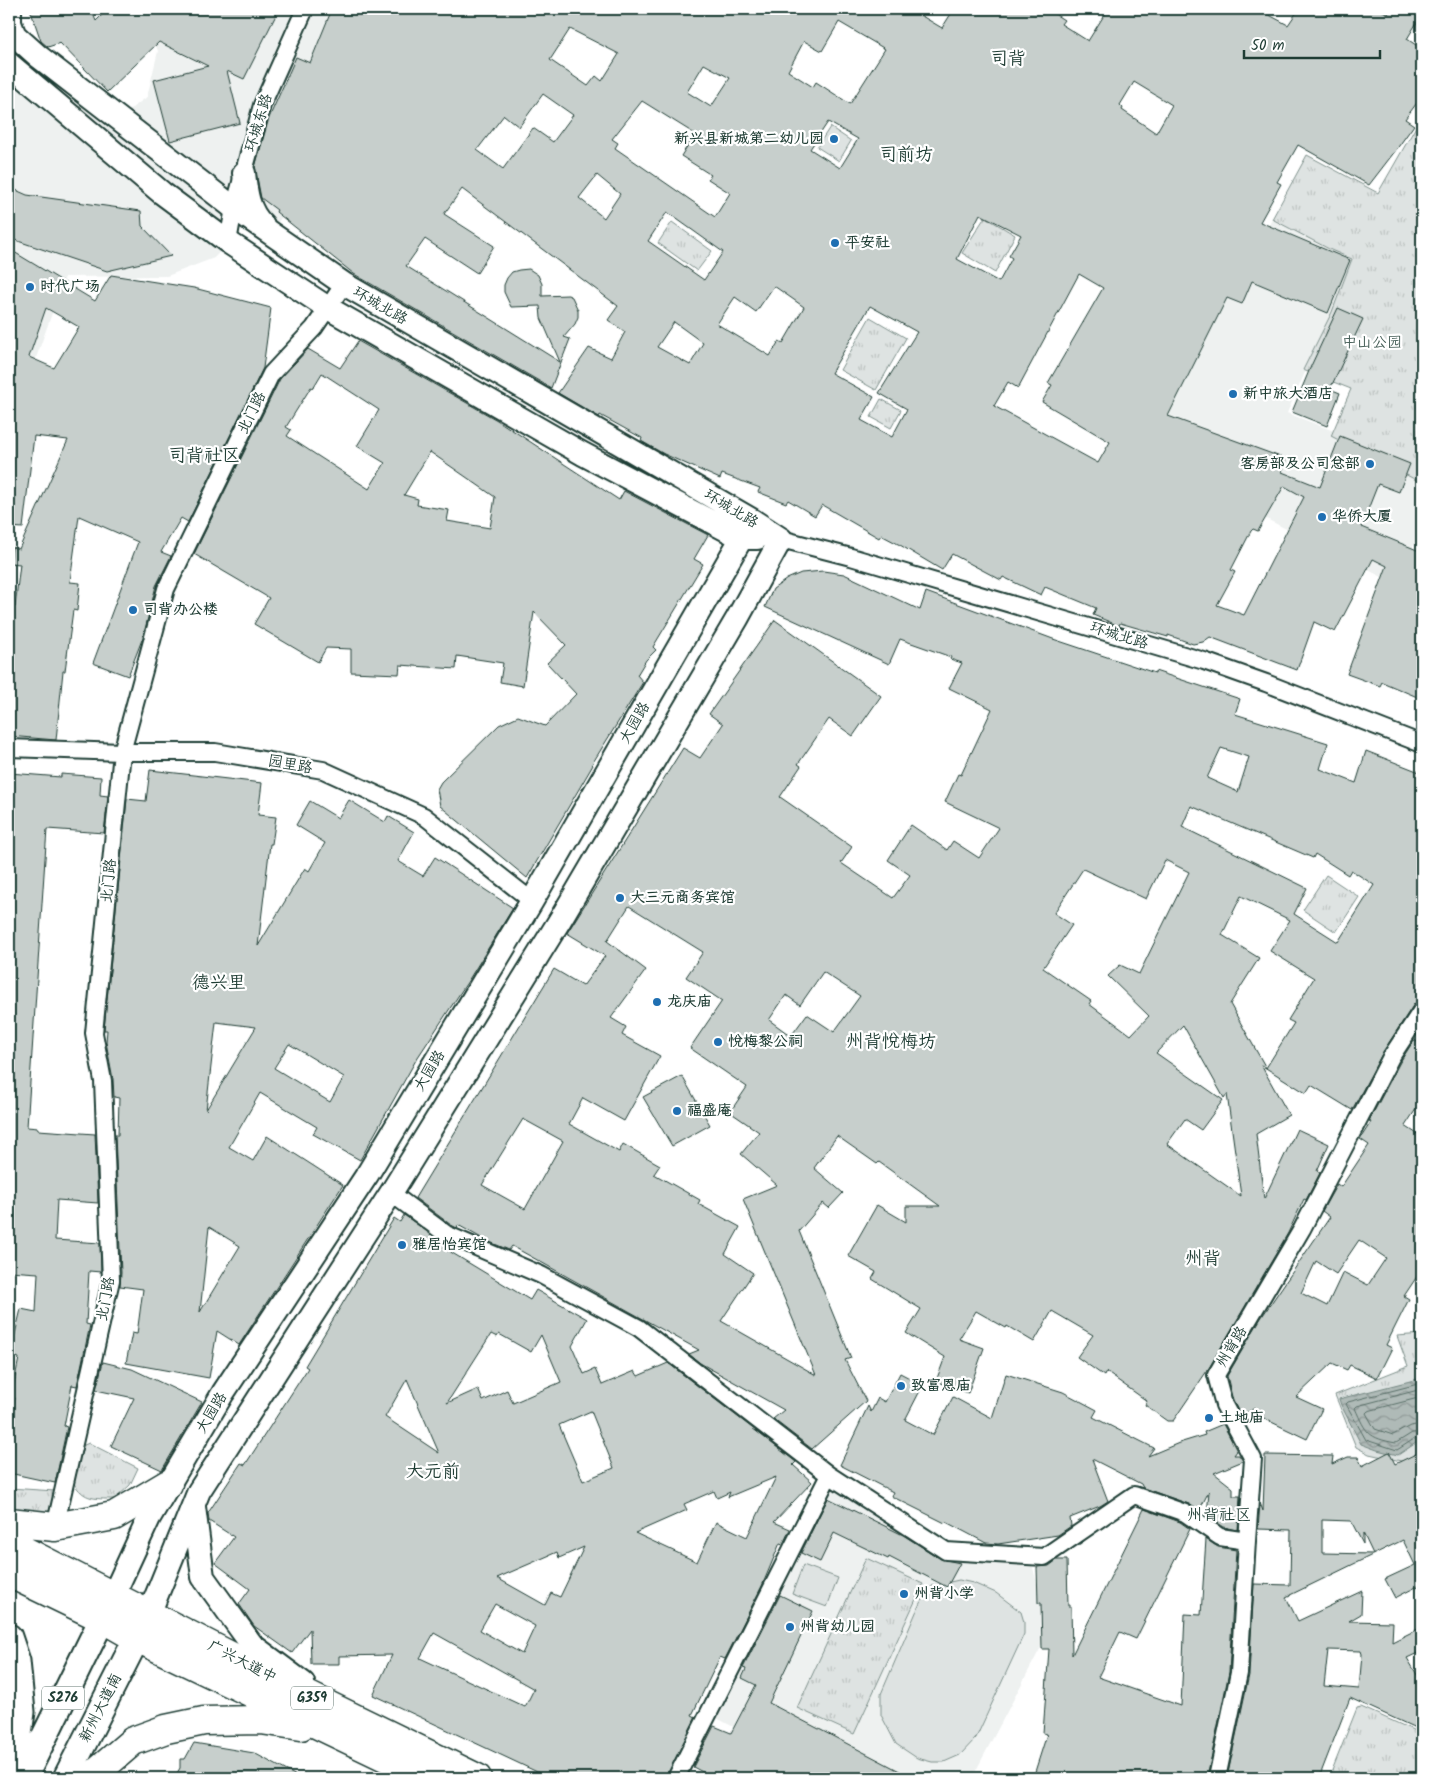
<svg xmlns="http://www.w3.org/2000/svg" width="1431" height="1787" font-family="Kalam,'LXGW WenKai TC',sans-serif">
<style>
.built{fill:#eef1f0}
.grass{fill:url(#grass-tufts);stroke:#7e908b}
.pitch{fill:#dee3e2;stroke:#7e908b}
.water{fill:url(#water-waves);stroke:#758883}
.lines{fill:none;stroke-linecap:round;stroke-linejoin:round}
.shore{stroke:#596f68;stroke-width:1}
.building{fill:#c7cfcc;stroke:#1f3d34;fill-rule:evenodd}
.street-casing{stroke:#1f3d34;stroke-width:20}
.secondary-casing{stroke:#1f3d34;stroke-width:26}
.primary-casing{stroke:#1f3d34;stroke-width:29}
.highway-casing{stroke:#1f3d34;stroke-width:31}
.street{stroke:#fff;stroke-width:16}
.secondary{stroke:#fff;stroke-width:22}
.primary{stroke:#fff;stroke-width:25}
.highway{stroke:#fff;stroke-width:28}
.poi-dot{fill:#1f6fb2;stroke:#fff;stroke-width:2}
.labels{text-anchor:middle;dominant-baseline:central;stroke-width:4.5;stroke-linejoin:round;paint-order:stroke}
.shield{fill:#fff;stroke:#627771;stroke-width:1}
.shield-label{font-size:14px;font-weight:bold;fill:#1f3d34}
.street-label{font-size:15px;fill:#1f3d34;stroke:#fff}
.poi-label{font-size:15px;font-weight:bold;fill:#1f3d34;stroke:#fff;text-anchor:start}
.park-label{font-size:15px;fill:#455e57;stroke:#fff}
.neighbourhood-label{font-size:16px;fill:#1f3d34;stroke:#fff}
.quarter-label{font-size:18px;fill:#1f3d34;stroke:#fff}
</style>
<defs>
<pattern id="grass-tufts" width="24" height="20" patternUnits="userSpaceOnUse" patternTransform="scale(1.25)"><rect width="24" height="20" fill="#dee3e2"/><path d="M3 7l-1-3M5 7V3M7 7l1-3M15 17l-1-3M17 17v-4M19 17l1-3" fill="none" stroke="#bec4c2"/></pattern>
<pattern id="water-waves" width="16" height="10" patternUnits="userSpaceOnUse" patternTransform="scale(1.25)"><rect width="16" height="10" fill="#afbab7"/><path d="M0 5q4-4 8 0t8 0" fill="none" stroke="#8e9896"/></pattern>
</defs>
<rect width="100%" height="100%" fill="#fff"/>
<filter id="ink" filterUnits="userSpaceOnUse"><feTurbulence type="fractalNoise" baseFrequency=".02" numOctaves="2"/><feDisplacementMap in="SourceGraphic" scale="10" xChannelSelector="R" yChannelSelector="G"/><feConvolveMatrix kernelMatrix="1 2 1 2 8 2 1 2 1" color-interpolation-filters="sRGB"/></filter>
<g filter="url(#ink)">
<path class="built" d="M141 9H379L349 74 315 171 278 222 274 235 233 217 228 243 214 258 167 276 65 277 26 386 9 399V39L113 122 147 97 158 51Z
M1272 219 1331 250 1352 258 1332 312 1287 413 1422 465V528L1396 584 1149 460 1176 376 1255 252Z
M829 1475 946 1551 1030 1556 1049 1632 972 1778H831L709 1714Z"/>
<path class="grass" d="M1422 116V483L1331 436 1351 389 1303 370 1332 312 1352 259 1331 250 1272 219 1307 155 1378 193Z
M985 217 1015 235 995 273 962 253Z
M672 222 712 251 697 271 658 243Z
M870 317 906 338 876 390 840 370Z
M881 399 901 410 891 428 871 417Z
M1326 875 1359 897 1336 932 1303 910Z
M1422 1334V1456L1401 1461 1369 1454 1356 1447 1335 1395 1408 1366 1397 1336Z
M89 1443 138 1468 130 1485 115 1499C93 1499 82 1500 71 1478L79 1447Z
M9 1488 55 1491 50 1521 9 1517Z
M866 1558 923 1584 854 1734 797 1708Z
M1361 1707 1422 1734V1778H1329L1357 1708Z"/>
<path class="pitch" d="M830 127 851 141 839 161 817 147Z
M803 1565 838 1578 827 1607 792 1594Z
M959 1580 973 1583 996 1593 1021 1612 1024 1622V1634L976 1738 960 1755 944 1762H932L917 1758 896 1744 881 1715V1694L920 1603 932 1586Z"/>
<path class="water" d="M1422 1378V1443H1416L1398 1455 1377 1450 1361 1444 1341 1405 1339 1399Z"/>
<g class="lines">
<path class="shore" d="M1422 1383 1348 1402 1346 1404 1366 1440 1397 1450 1414 1439 1422 1438
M1422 1389 1357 1406 1355 1408C1366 1433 1368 1438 1396 1443L1412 1433 1422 1432
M1422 1397 1368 1411 1366 1413 1375 1429 1393 1435 1410 1426 1422 1424"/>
</g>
<path class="building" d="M30 9H91L96 21 108 9H279L244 79 227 71 240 123 170 141 154 80 208 66 159 42 107 92 60 43 48 47 41 41Z
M332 9H910L942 28 954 9H1047L1064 20 1061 24 1088 41 1108 9H1258L1288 25 1299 9H1379L1388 14 1392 9H1422V14L1407 39 1422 49V96L1405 119 1414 125 1396 150 1369 185 1298 145 1277 182 1281 184 1260 222 1350 260 1328 313 1252 281 1242 304 1227 298 1168 416 1286 459 1282 472 1320 487 1340 436 1410 464 1399 492 1378 484 1361 527 1422 552V699L1382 682 1380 686 1347 674 1387 566 1373 559 1335 632 1314 622 1297 670 1210 637 1203 642 1193 644 1168 635V637L1120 623 1119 626 1117 625 1093 615 1096 608 1045 587 1041 595 1003 577 1001 580 952 554 942 570 900 545 881 535 879 538 822 505 815 516 788 500 786 503 758 492 760 488 722 474 720 479 664 454 641 441 642 438 600 415 599 417 558 393 589 348 611 358 625 332 608 320 618 306 462 189 444 214 494 246 477 273 425 239 406 266 560 362 541 318 540 306 511 307 504 292V285L507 278 512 272 519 270 529 269 538 275 542 284V296L568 295 572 297 578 310V317L575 324 564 337 570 339 551 388 354 274 276 212 277 210 261 198 255 167 269 118 296 57 310 63ZM839 22 885 49 850 104 816 82 813 87 788 71 804 41 822 51ZM570 29 619 54 602 81 596 76 588 86 550 60ZM704 64 730 78 711 107 687 92ZM1134 82 1172 105 1156 133 1122 110 1123 108 1120 105ZM543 94 573 115 553 142 533 128 503 169 477 150 504 115 519 127ZM642 101 695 134 681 156 711 175 708 179 730 193 715 217 615 148 618 143 612 139ZM828 122 858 139 840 168 810 149ZM597 175 620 194 604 218 579 198ZM667 212 723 252 704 280 648 241ZM980 214 1021 235 1009 256 1012 258 999 282 957 259ZM1079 274 1103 288 1048 383 1052 385 1042 402 1110 442 1098 463 994 406 1008 382 1018 388ZM774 286 804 307 783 343 779 341 770 356 717 324 735 297 756 312ZM870 306 917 332 879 393 907 409 892 437 861 420 874 397 831 373ZM674 322 703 343 690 365 657 347ZM1284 486 1304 497 1244 615 1217 605 1235 572 1231 570 1251 531 1253 529 1258 531Z
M9 187 27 195 141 211 142 226 171 256 107 271 9 238Z
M9 249 95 301 111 275 194 288 271 308 263 368 188 522 181 518 161 552 171 556 156 586 143 637 128 676 93 663 138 542 79 516 70 582 80 583 77 611 73 610 65 671H63L56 740 9 736V625L11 607H15L20 564 10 563 12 547 19 549 68 440 34 436 23 528 9 527ZM46 308 79 327 54 368 29 357Z
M1338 308 1363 319 1330 389 1340 393 1327 426 1292 412 1311 366Z
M358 341 497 420 619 500 624 491 708 535 694 559 703 564 653 647 656 650 646 660 637 675 643 682 592 764 593 765 527 878 440 806 437 789 441 782 499 725 518 716 545 726 576 694 547 663 566 645 534 612 523 686 500 682 503 663 457 656 456 669 400 665 399 674 351 672V649L326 648 318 662 254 624 269 598 194 554 280 379 308 349 340 368ZM322 373 379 410 357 446 385 463 369 489 287 436 291 430 286 427 311 387 313 388ZM430 452 495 497 490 528 447 521 449 510 417 505 418 499 404 495Z
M823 571 844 574 920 610 926 592 1053 639 1155 673V671L1240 699 1235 714 1328 743 1320 769 1356 783 1366 751 1422 773V996L1419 1001 1414 1004 1383 1052 1352 1110 1311 1085 1306 1093 1261 1065 1289 1115 1256 1134 1264 1199 1297 1129 1329 1144 1317 1171 1320 1173 1306 1200 1304 1199 1288 1233 1209 1368 1173 1421H1167L1145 1405 1147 1401 1106 1372 1104 1376 1077 1357 1093 1335 1052 1311 1034 1342 1007 1326 1006 1328 976 1311 959 1339 984 1348 968 1393 936 1381 945 1357 906 1333 921 1309 872 1279 876 1272 848 1256 877 1205 906 1222V1206H940L879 1162 877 1164 837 1136 814 1168 843 1193 829 1208 823 1203 799 1231 851 1358 845 1360 866 1401 812 1449 773 1419 784 1410 700 1363 689 1354 699 1350 512 1246 509 1250 485 1240 458 1225 457 1228 451 1225 415 1198 554 969 583 986 605 956 567 933 683 748 700 758 723 724 709 714 775 620 881 696 853 736 829 719 798 764 801 766 780 797 852 847 841 863 893 898 910 875 888 860 911 825 947 850 953 841 979 858 999 828 945 802 958 774 961 775 992 709 949 688 962 663 950 659 951 657 900 639 889 664 765 607 773 589 787 579 801 573ZM1221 748 1249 757 1238 792 1207 778ZM1191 806 1313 858 1315 854 1348 875 1351 870 1374 885 1338 942 1294 914 1307 888 1182 827ZM1165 860 1189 872 1139 974 1120 965 1108 976 1149 1016 1131 1035 1089 1004 1091 1001 1043 968 1072 925 1054 913 1083 869 1146 899ZM1241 896 1290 920 1270 951 1314 978 1288 1020 1294 1023 1266 1068 1230 1004 1259 958 1222 935ZM629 906 703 952 686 977 722 1001 690 1048 747 1087 730 1112 759 1132 741 1154 777 1185 743 1199 816 1375 721 1321 753 1273 725 1254 740 1227 698 1204 700 1200 654 1174 660 1165 623 1144 619 1152 569 1124 583 1098 624 1121 660 1056 622 1035 626 1027 611 1018 646 970 607 941ZM823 972 860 996 834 1032 807 1014 791 1036 769 1020 786 995 800 1005ZM1183 1025 1224 1098 1227 1094 1241 1196 1167 1144 1185 1119 1201 1130 1223 1100 1156 1053ZM523 1119 563 1141 525 1209 482 1185Z
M150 770 262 783 258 815 276 817 272 844H270L258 946 305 868 309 871 325 843 296 825 310 801 338 818 349 800 385 822 388 816 414 832 398 861 423 876 435 857 513 908 468 981 416 1060 360 1160 313 1134 317 1127 260 1093 229 1147 253 1161 267 1136 343 1185 239 1345 217 1331 209 1378 126 1363 132 1333 137 1334 143 1289 120 1286 121 1273 115 1135H118L119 1098 114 1097 113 1079 106 1042 107 1030H104L127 799 146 801ZM216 1022 256 1027 206 1110ZM289 1044 344 1077 330 1102 274 1068ZM209 1227 240 1246 200 1312Z
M9 773 61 777V774L101 777 100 795 108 796 104 833 47 829 27 1127 38 1128V1130L95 1134 98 1203 57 1200 55 1240 100 1243 101 1272 89 1271 86 1324 90 1325 77 1386 72 1385 64 1426 67 1427 55 1483 9 1473V1426L15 1398H11L19 1358 10 1355 21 1309 36 1312 38 1273 9 1271Z
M1414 1040 1422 1045V1100L1405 1126 1422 1137V1269L1404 1296 1409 1299 1386 1345 1392 1348 1377 1378 1350 1365 1347 1370 1332 1363 1296 1397 1322 1409 1307 1439 1265 1419 1255 1408 1241 1416 1233 1401 1227 1376 1261 1318 1330 1217 1322 1211 1337 1184 1341 1187 1369 1145 1360 1139 1371 1122 1369 1121 1400 1062ZM1359 1240 1386 1258 1368 1285 1343 1272 1327 1306 1301 1293 1316 1261 1336 1274Z
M682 1076 710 1125 672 1146 643 1097Z
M404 1215 446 1245 444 1248 530 1300 536 1290 587 1319 572 1346 584 1374 595 1369 602 1385 635 1371 638 1376 668 1363 796 1462 793 1465 812 1482 774 1522 790 1529 783 1544 780 1543 762 1586 725 1659 720 1657 692 1715 696 1717 666 1778H550L373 1695 392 1655 339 1656V1664H311L310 1629 292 1653 254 1626 239 1604 250 1589 215 1563 234 1537 209 1521 208 1513 241 1463 245 1465 308 1368 305 1366 394 1218 400 1222ZM491 1334 497 1337 499 1334 531 1352 541 1335 561 1382 513 1403 507 1390 483 1401 478 1389 447 1403ZM407 1379 429 1430 439 1453 385 1417ZM591 1411 614 1468 583 1481 559 1425ZM776 1477 747 1537 716 1522 697 1562 635 1533 687 1510 684 1504 714 1491 717 1498 730 1492 728 1497ZM584 1547 560 1597 551 1593 545 1605 497 1578 557 1552 559 1558ZM495 1604 535 1626 522 1654 480 1630ZM434 1633 534 1689 525 1707 420 1658Z
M103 1362 132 1369 202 1402 162 1470 111 1446 134 1398 96 1390Z
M900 1373 923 1385 905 1420 933 1435 953 1397 992 1418 1006 1374 1063 1392 1097 1410 1093 1417 1154 1448 1148 1456 1179 1443 1205 1435 1204 1432 1223 1424 1237 1451 1234 1455H1239L1243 1461 1214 1473 1233 1488V1496H1240L1238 1530 1224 1527 1207 1516 1209 1491 1199 1511 1189 1504 1143 1488 1141 1484 1092 1459 1108 1501 1100 1506 1070 1518 1071 1526 1058 1535 998 1544 986 1543 946 1522 945 1523 891 1496 893 1492 840 1465 868 1406 871 1412 878 1398 885 1402Z
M1422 1451V1584L1395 1598 1385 1579 1415 1565 1403 1540 1286 1597 1298 1621 1362 1591 1361 1614 1349 1621 1393 1622 1392 1642 1422 1627V1651L1407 1658 1422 1683V1731L1350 1698 1319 1778H1227L1249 1675 1254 1584 1290 1585 1291 1530 1258 1529 1260 1503 1263 1511 1265 1455 1333 1456 1332 1464 1348 1457H1358L1362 1466 1389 1452 1395 1464ZM1322 1520 1351 1521 1363 1544V1533L1373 1554 1322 1553ZM1328 1650 1361 1651 1362 1654 1359 1689 1324 1686Z
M828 1498 903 1535 941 1559 960 1563 947 1587 889 1557 888 1559 834 1533 820 1562 801 1553Z
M1144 1509 1180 1522 1190 1529 1136 1639 1120 1632 1098 1677 1181 1706 1185 1614 1201 1615 1206 1539 1218 1547 1236 1550 1229 1672 1207 1778H1033L1047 1734 1043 1733 1049 1649H1042L1041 1603H1038L1037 1567 1049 1566 1057 1560H1067L1068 1606H1071L1072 1655Z
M780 1595 813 1611 769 1703 913 1778H714L693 1767 714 1726 731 1733 756 1685 742 1678 746 1669 743 1668Z
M194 1743 254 1753 300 1778H174L180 1768V1759H185Z"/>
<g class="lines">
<g class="street-casing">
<path id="street" d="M228 242 234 208 262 105 305 9
M781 539 851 557 1204 661 1266 683 1422 744
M9 748 122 752H215L323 770 424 816 532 901
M391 1193 446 1234 541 1275 639 1328 829 1475
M55 1527 111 1280 103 1081 94 1033 122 752 166 589 271 374 314 328 344 284
M676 1778 829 1475 946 1551 1044 1557 1134 1495 1185 1513 1220 1537 1247 1541
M1217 1778 1239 1673 1247 1541 1253 1459 1224 1405 1216 1375 1302 1229 1391 1057 1422 1010"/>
</g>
<g class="secondary-casing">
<path id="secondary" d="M10 9V23L15 36
M9 30 38 56 234 208 344 284 752 520 781 539
M9 64 162 193 228 242 328 308 583 454 742 538H757
M244 173C246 192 248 211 263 225
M194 1507 203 1577 252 1645 303 1683
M113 1596 149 1518 223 1393 367 1175 532 901 752 520
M149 1614 199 1491 391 1193 560 920 737 619 781 539"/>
</g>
<g class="primary-casing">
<path id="primary" d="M9 1637 17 1661 22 1712 13 1778
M24 1778 111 1601
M66 1778 146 1620"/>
</g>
<g class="highway-casing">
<path id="highway" d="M9 1522 55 1527 114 1516 168 1484
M9 1543 309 1696 477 1778
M9 1573 102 1618 137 1638 429 1778
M90 1778 133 1741 166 1729 204 1721 261 1720 301 1726"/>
</g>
<use href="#street" class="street"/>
<use href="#secondary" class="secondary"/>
<use href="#primary" class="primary"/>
<use href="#highway" class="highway"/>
</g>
</g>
<g class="poi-dot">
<circle cx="834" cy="139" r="5"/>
<circle cx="835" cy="243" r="5"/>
<circle cx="30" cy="287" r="5"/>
<circle cx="1233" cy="394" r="5"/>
<circle cx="1370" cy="464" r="5"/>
<circle cx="1322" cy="517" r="5"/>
<circle cx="133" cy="610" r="5"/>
<circle cx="620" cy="898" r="5"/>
<circle cx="657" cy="1002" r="5"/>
<circle cx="718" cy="1042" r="5"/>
<circle cx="677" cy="1111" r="5"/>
<circle cx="402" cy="1245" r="5"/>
<circle cx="901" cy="1386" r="5"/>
<circle cx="1209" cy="1418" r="5"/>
<circle cx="904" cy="1594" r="5"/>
<circle cx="790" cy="1627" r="5"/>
</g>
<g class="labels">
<g class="shield">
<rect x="42" y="1686.5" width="42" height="23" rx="4"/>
<rect x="291" y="1686.5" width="42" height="23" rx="4"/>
</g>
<g class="shield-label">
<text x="63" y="1698">S276</text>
<text x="312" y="1698">G359</text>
</g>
<g class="street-label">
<text transform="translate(259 123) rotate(-73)">环城东路</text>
<text transform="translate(380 306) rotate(30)">环城北路</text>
<text transform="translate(252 413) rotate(-64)">北门路</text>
<text transform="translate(731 509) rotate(31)">环城北路</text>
<text transform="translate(1119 636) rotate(17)">环城北路</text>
<text transform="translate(635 723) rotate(-60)">大园路</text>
<text transform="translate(290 765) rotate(10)">园里路</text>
<text transform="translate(109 881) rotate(-84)">北门路</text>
<text transform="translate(430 1071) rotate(-59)">大园路</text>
<text transform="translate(106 1299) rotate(-80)">北门路</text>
<text transform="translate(1232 1347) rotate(-59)">州背路</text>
<text transform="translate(212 1413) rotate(-59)">大园路</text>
<text transform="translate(242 1662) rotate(27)">广兴大道中</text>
<text transform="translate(101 1708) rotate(-63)">新州大道南</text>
</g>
<g class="poi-label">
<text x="824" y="139" text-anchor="end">新兴县新城第二幼儿园</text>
<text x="845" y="243">平安社</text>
<text x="40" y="287">时代广场</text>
<text x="1243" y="394">新中旅大酒店</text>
<text x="1360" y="464" text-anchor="end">客房部及公司总部</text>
<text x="1332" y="517">华侨大厦</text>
<text x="143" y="610">司背办公楼</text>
<text x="630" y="898">大三元商务宾馆</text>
<text x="667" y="1002">龙庆庙</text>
<text x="728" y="1042">悦梅黎公祠</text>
<text x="687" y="1111">福盛庵</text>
<text x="412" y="1245">雅居怡宾馆</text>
<text x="911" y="1386">致富恩庙</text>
<text x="1219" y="1418">土地庙</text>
<text x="914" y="1594">州背小学</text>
<text x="800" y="1627">州背幼儿园</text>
</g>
<g class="park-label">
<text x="1372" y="343">中山公园</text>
</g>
<g class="neighbourhood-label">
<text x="1219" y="1515">州背社区</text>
</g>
<g class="quarter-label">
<text x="1008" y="59">司背</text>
<text x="906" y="155">司前坊</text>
<text x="204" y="456">司背社区</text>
<text x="219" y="983">德兴里</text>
<text x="891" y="1042">州背悦梅坊</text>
<text x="1203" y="1259">州背</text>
<text x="433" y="1472">大元前</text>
</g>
</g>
<rect width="1431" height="1787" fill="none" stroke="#fff" stroke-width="30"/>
<rect x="15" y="15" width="1401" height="1757" fill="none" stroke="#1f3d34" stroke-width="2" filter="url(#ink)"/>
<path d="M1244 50v8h136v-8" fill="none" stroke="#1f3d34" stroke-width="2.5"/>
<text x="1251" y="50" font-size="15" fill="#1f3d34" stroke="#ffffff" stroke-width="4" paint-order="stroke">50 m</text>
</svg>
